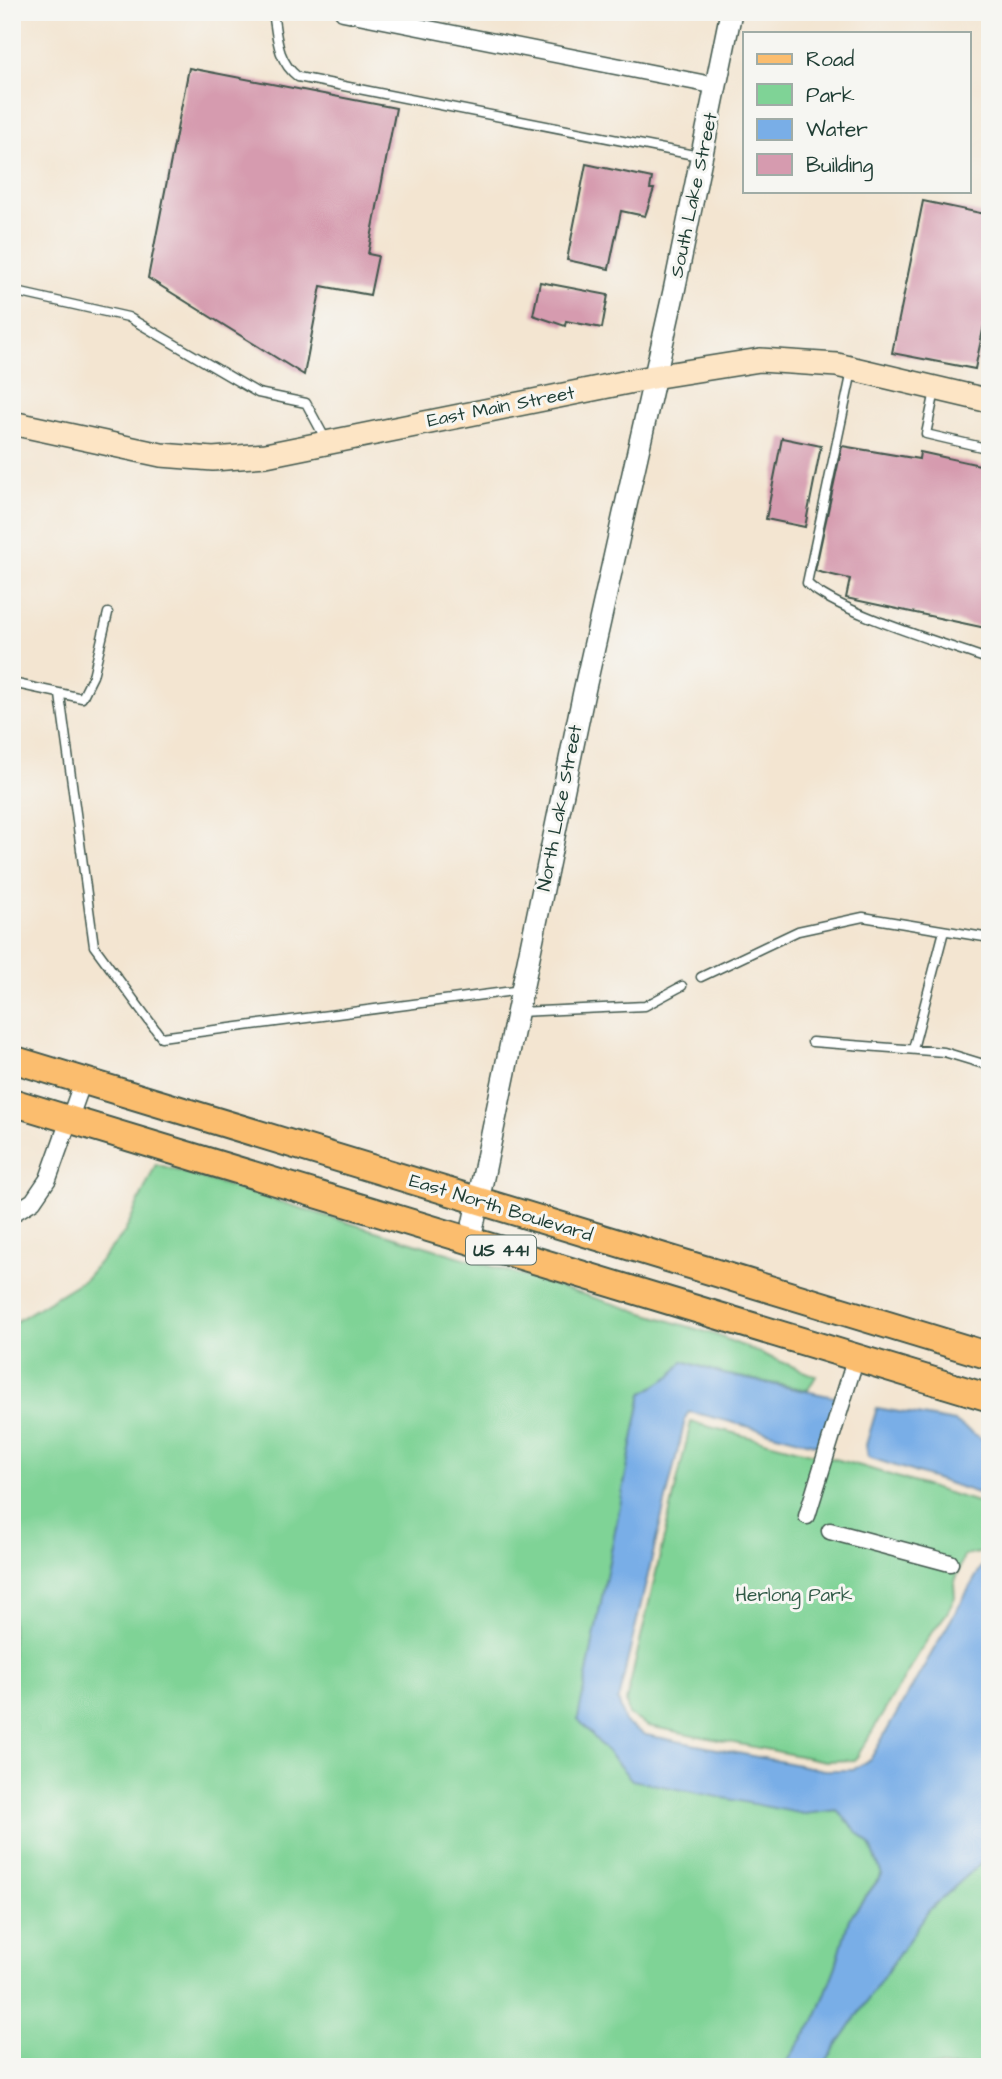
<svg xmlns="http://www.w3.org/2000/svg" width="1002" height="2079" font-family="'Architects Daughter',sans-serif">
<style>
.green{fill:#7fd396;stroke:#4f8865;stroke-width:2}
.water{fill:#79aee7;stroke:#4c768e;stroke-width:2}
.building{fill:#d69baf}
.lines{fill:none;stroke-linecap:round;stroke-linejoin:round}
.service-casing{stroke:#3f564c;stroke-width:11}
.minor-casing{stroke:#3f564c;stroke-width:19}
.tertiary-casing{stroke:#3f564c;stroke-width:24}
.secondary-casing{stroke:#3f564c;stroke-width:26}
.primary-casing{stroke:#3f564c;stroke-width:30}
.service{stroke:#fff;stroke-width:8}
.minor{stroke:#fff;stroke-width:16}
.tertiary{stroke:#fff;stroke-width:21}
.secondary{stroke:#fde5c5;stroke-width:23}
.primary{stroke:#fbbd6e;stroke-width:26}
.labels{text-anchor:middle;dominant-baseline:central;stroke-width:6;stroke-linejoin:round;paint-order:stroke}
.shield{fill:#f6f6f2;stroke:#60746d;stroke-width:2}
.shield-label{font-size:18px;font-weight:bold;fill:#1f3d34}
.street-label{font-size:19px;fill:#1f3d34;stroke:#f6f6f2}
.park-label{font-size:19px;fill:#325b48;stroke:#f6f6f2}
</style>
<rect width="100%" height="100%" fill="#f6f6f2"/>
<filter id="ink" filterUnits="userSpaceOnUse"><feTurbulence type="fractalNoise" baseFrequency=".0143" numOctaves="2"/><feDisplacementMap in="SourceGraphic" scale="14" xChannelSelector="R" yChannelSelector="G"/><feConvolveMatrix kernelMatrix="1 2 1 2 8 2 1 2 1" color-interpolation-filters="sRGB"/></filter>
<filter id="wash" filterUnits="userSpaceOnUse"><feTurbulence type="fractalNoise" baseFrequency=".00686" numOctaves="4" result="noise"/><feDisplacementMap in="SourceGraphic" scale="28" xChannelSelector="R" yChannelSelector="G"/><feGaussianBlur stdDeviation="1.57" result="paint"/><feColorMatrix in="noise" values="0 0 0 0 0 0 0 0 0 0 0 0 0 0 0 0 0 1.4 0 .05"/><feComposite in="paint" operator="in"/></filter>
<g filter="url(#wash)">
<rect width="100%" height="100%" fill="#f3e5d1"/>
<path class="green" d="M156 1164 716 1335 816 1376 808 1390 723 1374 684 1361 673 1375 642 1394 578 1719 804 1814 838 1810 871 1846 882 1874 849 1919 836 1966 815 2021 783 2067H12V1324L85 1279 125 1232Z
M691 1422 861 1466 990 1506 989 1551 964 1556 954 1584 955 1597 947 1613 930 1635 855 1760 825 1761 648 1726 629 1715 626 1702Z
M990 1855V2067H822L929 1910Z"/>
<path class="water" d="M683 1361 723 1374 839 1398 822 1446 704 1415 689 1412 686 1416 618 1700 625 1723 646 1735 824 1770H853L871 1758 985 1561 990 1560V1855L929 1910 822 2067H783L815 2021 836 1966 849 1919 882 1875 871 1846 837 1810 804 1814 632 1780 578 1719 642 1394 672 1375Z
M877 1408 955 1422 990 1444V1497L868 1457 866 1445Z"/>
<g id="blocks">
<path class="building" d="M189 68 396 108 368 254 378 256 370 295 321 286 304 375 148 278Z
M586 164 652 178 650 189H654L645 216 621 211 609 269 567 260Z
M923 201 990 215V296L975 369 892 353Z
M540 282 608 295 602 328 566 321 565 326 533 315Z
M782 438 821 446 805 527 766 519Z
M842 446 919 459 920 452 989 467 990 629 846 598 850 579 815 571Z"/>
</g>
</g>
<g filter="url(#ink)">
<use href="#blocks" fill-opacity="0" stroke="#3f564c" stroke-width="2"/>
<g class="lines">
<g class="service-casing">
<path id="service" d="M273 12C277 37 277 61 298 77L699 156
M12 291 128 317 258 393 306 403 326 440
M852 371 807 583C836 612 946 644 990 660
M935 391 926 434 990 449
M12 683 82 698 93 676 108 613
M60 695 94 946 161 1037 521 990
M701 977 798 931 863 917 990 938
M519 1012 645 1006 682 986
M812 1042 944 1052 990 1066
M913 1049 944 931"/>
</g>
<g class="minor-casing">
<path id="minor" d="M343 12 717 86
M12 1214 33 1201 48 1179 83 1081
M807 1516 856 1357
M830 1531 950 1563"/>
</g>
<g class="tertiary-casing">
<path id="tertiary" d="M470 1240 584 692 674 291 731 12"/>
</g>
<g class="secondary-casing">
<path id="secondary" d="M12 423 161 455 213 459 266 455 653 377 760 360 837 365 990 401"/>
</g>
<g class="primary-casing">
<path id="primary" d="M12 1059 990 1356
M12 1102 990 1398"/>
</g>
<use href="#service" class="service"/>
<use href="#minor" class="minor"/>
<use href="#tertiary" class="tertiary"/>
<use href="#secondary" class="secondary"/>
<use href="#primary" class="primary"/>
</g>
</g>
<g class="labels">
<rect class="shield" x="466" y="1235.5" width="70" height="29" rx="5"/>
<g class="shield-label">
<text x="501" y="1250">US 441</text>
</g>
<g class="street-label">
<text transform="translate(694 195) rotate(-78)">South Lake Street</text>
<text transform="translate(501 407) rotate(-11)">East Main Street</text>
<text transform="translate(560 808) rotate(-79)">North Lake Street</text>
<text transform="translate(501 1208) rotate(17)">East North Boulevard</text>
</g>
<g class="park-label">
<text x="794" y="1595">Herlong Park</text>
</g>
</g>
<rect width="1002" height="2079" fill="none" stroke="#f6f6f2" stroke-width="42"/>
<rect x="743" y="32" width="228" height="161" fill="#f6f6f2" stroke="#a0aca6" stroke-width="2"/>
<rect x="757" y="54" width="35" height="10" fill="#fbbd6e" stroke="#a0aca6" stroke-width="2"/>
<text x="806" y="66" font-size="21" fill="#1f3d34">Road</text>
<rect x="757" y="84" width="35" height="21" fill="#7fd396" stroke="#a0aca6" stroke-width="2"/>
<text x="806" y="102" font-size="21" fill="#1f3d34">Park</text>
<rect x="757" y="119" width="35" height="21" fill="#79aee7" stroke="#a0aca6" stroke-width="2"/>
<text x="806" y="136" font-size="21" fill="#1f3d34">Water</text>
<rect x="757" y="154" width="35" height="21" fill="#d69baf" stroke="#a0aca6" stroke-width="2"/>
<text x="806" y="172" font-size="21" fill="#1f3d34">Building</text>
</svg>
